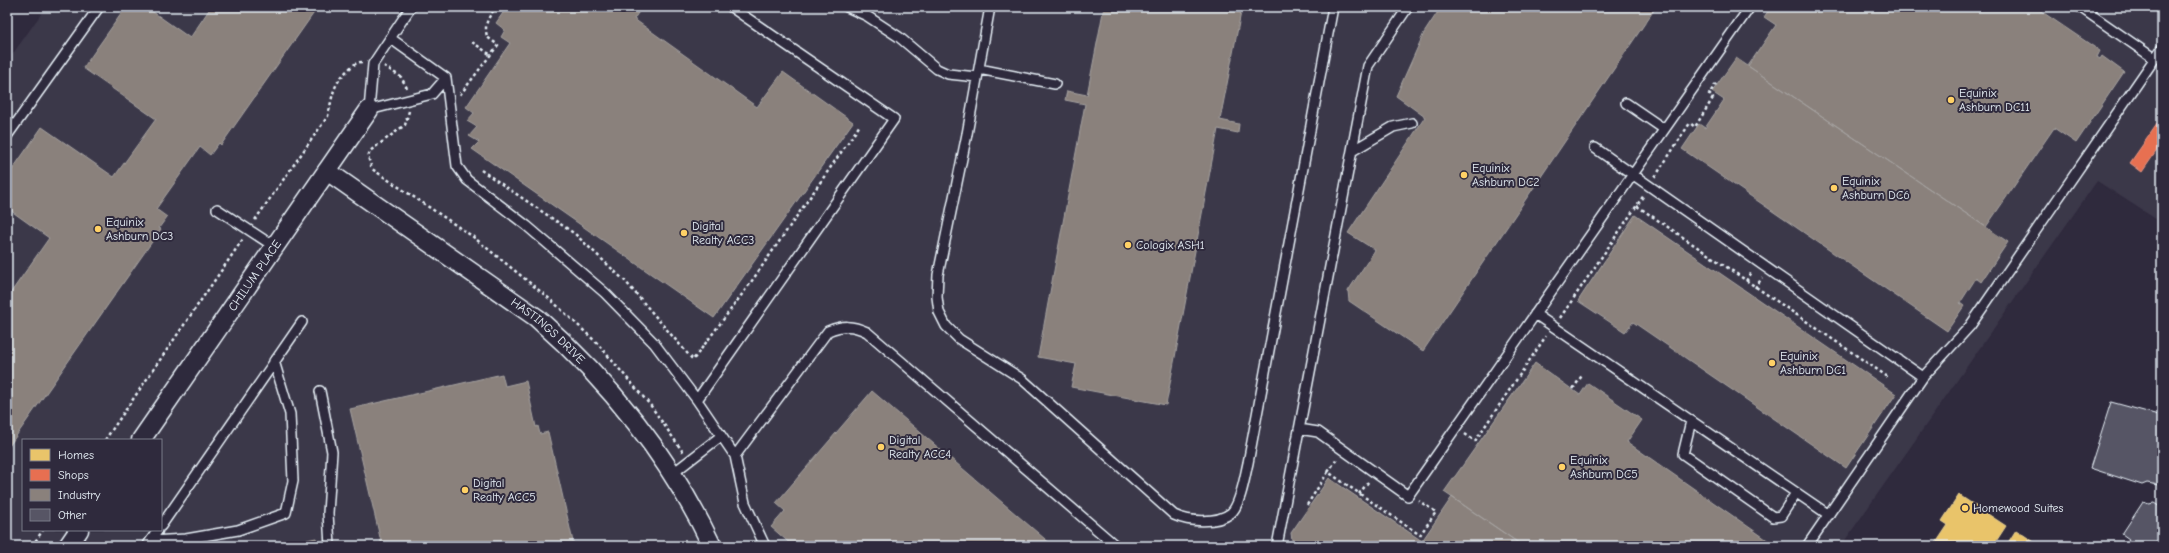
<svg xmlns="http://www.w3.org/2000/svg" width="2169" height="553" font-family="'Comic Neue',sans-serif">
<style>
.built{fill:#3b3749;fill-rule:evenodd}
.homes{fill:#e9c46a;stroke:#e9d295}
.shops{fill:#e76f51;stroke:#e79683}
.industry{fill:#8a817c;stroke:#a6a3a1}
.building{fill:#575565;stroke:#e8f1f8}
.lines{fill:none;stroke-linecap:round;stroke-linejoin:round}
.lane-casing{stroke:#e8f1f8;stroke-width:12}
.street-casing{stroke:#e8f1f8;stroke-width:21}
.path{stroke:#e8f1f8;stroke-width:2.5;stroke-dasharray:3 3;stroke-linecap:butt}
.lane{stroke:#2f2a3d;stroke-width:9}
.street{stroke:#2f2a3d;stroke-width:18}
.poi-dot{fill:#ffd166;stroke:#2f2a3d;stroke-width:1.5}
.labels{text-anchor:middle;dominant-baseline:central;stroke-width:4;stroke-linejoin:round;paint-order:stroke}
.poi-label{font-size:12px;fill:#e8f1f8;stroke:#2f2a3d;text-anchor:start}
.street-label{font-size:12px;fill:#e8f1f8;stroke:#2f2a3d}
</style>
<rect width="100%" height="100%" fill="#2f2a3d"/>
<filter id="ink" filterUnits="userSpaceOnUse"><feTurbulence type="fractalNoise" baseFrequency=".025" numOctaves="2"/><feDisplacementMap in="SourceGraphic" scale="8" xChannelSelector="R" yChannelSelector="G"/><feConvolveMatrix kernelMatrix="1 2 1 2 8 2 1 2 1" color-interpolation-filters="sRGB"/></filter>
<g filter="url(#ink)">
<path class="built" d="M46 7H2162V223L2097 181 1841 546H7V62ZM23 440H161V530H23Z"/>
<path class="homes" d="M1959 495 2006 526 1993 546 1983 542 1980 546H1934L1948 525 1942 521Z
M2016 530 2040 546H2006Z"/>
<path class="shops" d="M2162 117V143L2142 172 2130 163Z"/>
<path class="industry" d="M126 7H146L190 38 211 7H318L221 145 219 143 210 155 200 147 156 209 167 217 159 228 161 229 7 449V298L49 238 7 208V177L42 127 114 177 156 119 83 68Z
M507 7H642L634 19 757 107 783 72 853 122 714 318 472 149 479 142 469 136 477 127 467 121 474 113 466 107 510 43 501 37 505 30 496 23Z
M1104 7H1242L1220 120 1239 124 1238 133 1218 129 1166 405 1071 387 1076 364 1038 357 1085 104 1065 100 1067 91 1087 95Z
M1441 7H1656L1423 351 1349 301 1348 291 1375 250 1348 233 1425 117 1396 96 1424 33Z
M1771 7H2035L2100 51 2097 57 2100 59 2102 56 2124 72 2076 143 2054 128 1986 227 1748 66 1776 25 1764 17Z
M1736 58 2008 242 1981 282 1976 278 1960 303 1964 306 1947 331 1682 149 1699 124 1705 128 1724 100 1712 92Z
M1635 215 1896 394 1846 468 1633 322 1625 332 1578 301Z
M1535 363 1580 395 1588 383 1642 420 1627 442 1776 546H1523L1444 492Z
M502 374 505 386 526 381 536 427 538 426 540 434 548 432 574 546H382L350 409Z
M872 391 1052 545 1051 546H793L771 527 785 511 776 503Z
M1329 478 1422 541 1452 497 1523 546H1293L1291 533Z
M316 538 317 542 321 541 322 546H279Z"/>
<path class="building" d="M2111 402 2162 416V476L2159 485 2147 483 2142 485 2090 468Z
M2143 502 2149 504 2154 503 2162 508V546H2124L2129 539 2122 534Z"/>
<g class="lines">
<g class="lane-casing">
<path id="lane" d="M411 7 373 64 369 110 432 94 446 78
M847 7 867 16 899 37 937 69 948 74 977 77
M990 7 967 134 938 275 937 297 939 312 946 326 959 339 1022 379 1174 515C1189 522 1217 524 1231 513 1241 504 1245 475 1248 463L1333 7
M2080 7 2155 59
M390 38 446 78 457 166 467 180 527 226 605 293 654 343 697 400 735 456 745 503 765 546
M979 69 1055 84
M1626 103 1664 129
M7 136 99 7
M1595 148 1923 377
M1352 151 1393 127 1412 123
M217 209 275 247
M1535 314 1829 515
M320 391 332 452 328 513 330 546
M697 400 894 119 731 7
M1691 421 1683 454 1773 517 1781 516 1796 493
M1299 429 1318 432 1408 496 1750 7
M735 456 828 331C843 325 852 325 867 332L1116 546
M672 474 721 436
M161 526 302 322
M151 541 186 539 238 530 286 513 293 481 290 414 274 361
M147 546 158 530
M1277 546 1368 66 1408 7
M1807 546 1923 377 1970 326 2162 48"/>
</g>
<g class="street-casing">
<g id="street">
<path id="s1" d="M327 171 537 318C609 381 671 459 712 546"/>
<path id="s2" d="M141 440 369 110"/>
<path d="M68 546 79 530"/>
</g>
</g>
<path class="path" d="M472 42 491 55
M384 66 401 77 407 88
M460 95 498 45 487 37C484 23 488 18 496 7
M409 111 405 125 370 151 368 157 372 169 472 236 551 300 597 343 651 406 683 452
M481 170 575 234 625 281 693 360 749 285 860 125
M1655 177 1690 123 1695 127 1713 98 1709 94 1717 82
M1637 206 1888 377
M255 220 328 116C333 95 332 85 348 70 352 66 356 62 362 62
M1746 281 1752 272
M1755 288 1762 278
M1560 318 1644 195
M1573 389 1583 374
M1465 434 1475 441 1546 336
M105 440 243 239
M1328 472 1337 459
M1359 494 1369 481
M1307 505 1328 472 1420 535 1436 512 1419 501
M32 546 43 530"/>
<use href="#lane" class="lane"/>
<use href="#street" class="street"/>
</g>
</g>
<g class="poi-dot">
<circle cx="1951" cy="100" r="4"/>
<circle cx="1464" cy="175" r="4"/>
<circle cx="1834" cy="188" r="4"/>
<circle cx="98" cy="229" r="4"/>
<circle cx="684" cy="233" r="4"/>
<circle cx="1128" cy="245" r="4"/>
<circle cx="1772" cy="363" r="4"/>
<circle cx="881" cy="447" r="4"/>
<circle cx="1562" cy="467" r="4"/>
<circle cx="465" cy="490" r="4"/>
<circle cx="1965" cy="508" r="4"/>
</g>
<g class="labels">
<g class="poi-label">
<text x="1959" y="93">Equinix<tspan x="1959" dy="14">Ashburn DC11</tspan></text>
<text x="1472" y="168">Equinix<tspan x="1472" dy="14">Ashburn DC2</tspan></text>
<text x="1842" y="181">Equinix<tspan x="1842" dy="14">Ashburn DC6</tspan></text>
<text x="106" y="222">Equinix<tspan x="106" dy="14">Ashburn DC3</tspan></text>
<text x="692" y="226">Digital<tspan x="692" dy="14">Realty ACC3</tspan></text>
<text x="1136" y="245">Cologix ASH1</text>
<text x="1780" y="356">Equinix<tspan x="1780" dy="14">Ashburn DC1</tspan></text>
<text x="889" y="440">Digital<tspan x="889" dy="14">Realty ACC4</tspan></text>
<text x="1570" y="460">Equinix<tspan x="1570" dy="14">Ashburn DC5</tspan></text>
<text x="473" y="483">Digital<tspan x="473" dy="14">Realty ACC5</tspan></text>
<text x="1973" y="508">Homewood Suites</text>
</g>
<g class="street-label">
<text stroke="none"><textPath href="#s2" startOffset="200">CHILUM PLACE</textPath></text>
<text stroke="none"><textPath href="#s1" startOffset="273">HASTINGS DRIVE</textPath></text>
</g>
</g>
<rect width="2169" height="553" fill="none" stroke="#2f2a3d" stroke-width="24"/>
<rect x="12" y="12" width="2145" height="529" fill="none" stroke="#e8f1f8" stroke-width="1.5" filter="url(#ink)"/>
<rect x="22" y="439" width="140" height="92" fill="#2f2a3d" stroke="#797a88"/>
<rect x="30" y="449" width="20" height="12" fill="#e9c46a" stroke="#797a88"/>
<text x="58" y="459" font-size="12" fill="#e8f1f8">Homes</text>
<rect x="30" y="469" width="20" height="12" fill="#e76f51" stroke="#797a88"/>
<text x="58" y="479" font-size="12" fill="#e8f1f8">Shops</text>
<rect x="30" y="489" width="20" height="12" fill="#8a817c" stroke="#797a88"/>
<text x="58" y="499" font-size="12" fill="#e8f1f8">Industry</text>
<rect x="30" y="509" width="20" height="12" fill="#575565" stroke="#797a88"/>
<text x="58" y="519" font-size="12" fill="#e8f1f8">Other</text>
</svg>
